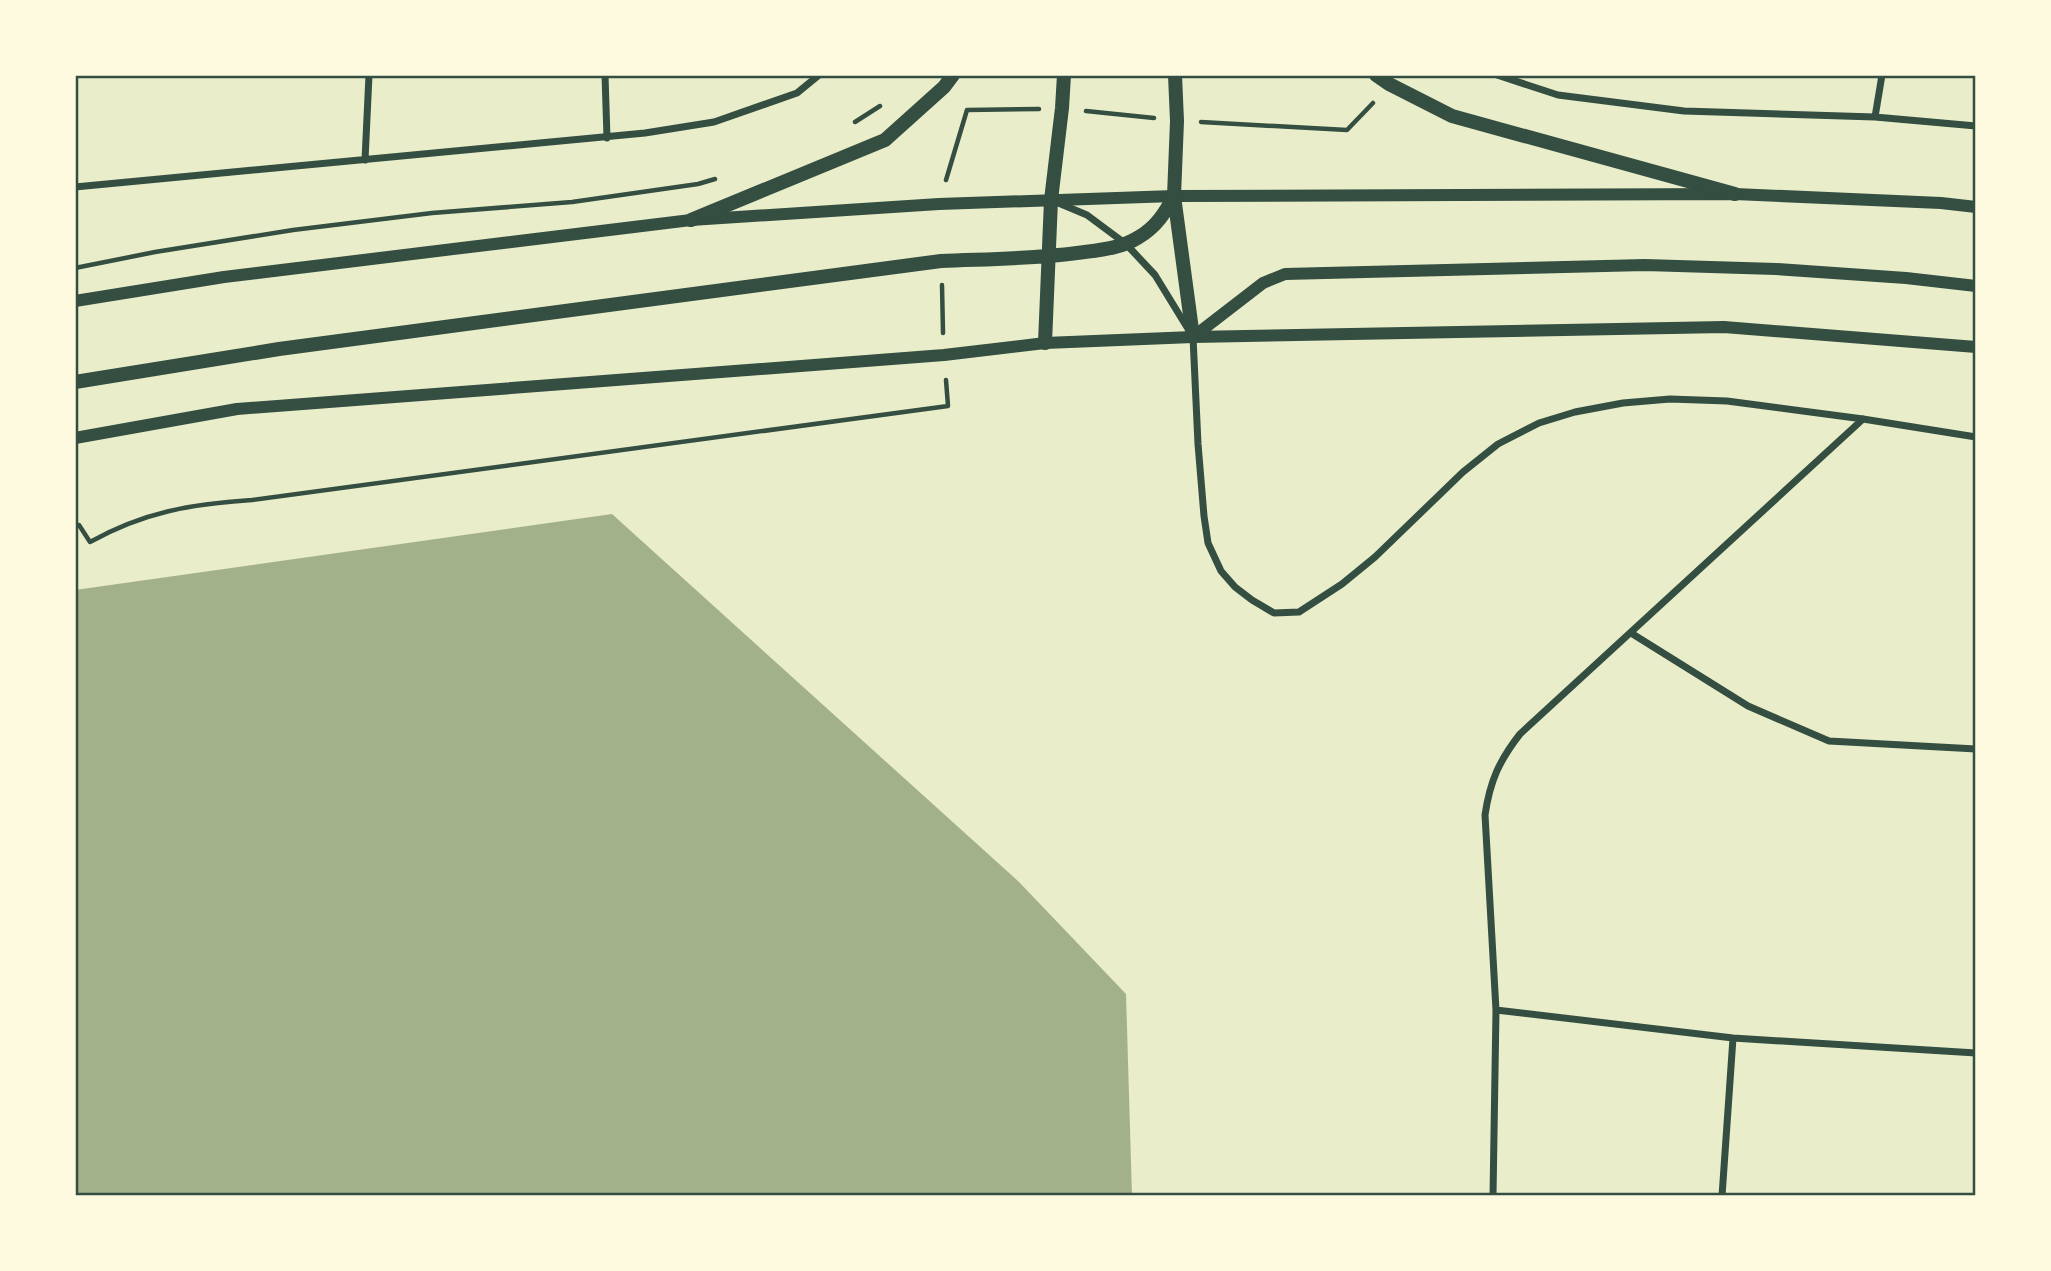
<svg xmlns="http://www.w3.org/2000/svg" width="2051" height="1271" font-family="Quicksand,sans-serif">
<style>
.water{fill:#a3b18a}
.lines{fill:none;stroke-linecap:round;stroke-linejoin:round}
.path{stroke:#344e41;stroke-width:4.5}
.minor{stroke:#344e41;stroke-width:7}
.tertiary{stroke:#344e41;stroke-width:12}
.secondary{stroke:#344e41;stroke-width:14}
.neatline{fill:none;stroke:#344e41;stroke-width:2.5}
</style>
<rect width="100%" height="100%" fill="#e9edc9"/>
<path class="water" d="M612 514 1019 882 1126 994 1132 1196H75V590Z"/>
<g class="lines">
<path class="path" d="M967 110 1039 109
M1086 111 1154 118
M855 122 880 106
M1201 122 1347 130 1373 103
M946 180 967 110
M75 268 155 252 293 230 432 213 572 202 698 184 715 179
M942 285 943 333
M75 525H79L90 542C144 512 191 504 252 500L948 406 946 380"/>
<path class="minor" d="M605 75 607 138
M1497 75 1558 95 1684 111 1875 117 1976 126
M1875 117 1882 75
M365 160 369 75
M75 187 645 133 714 122 797 93 819 75
M1056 202 1087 215 1126 244 1155 275 1193 337 1198 444 1204 516 1208 543 1221 571 1235 587 1252 600 1274 613 1299 612 1342 584 1375 557 1463 472 1498 444 1539 423 1575 412 1623 403 1670 399 1727 401 1863 419 1976 437
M1631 633 1748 706 1829 741 1976 749
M1496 1010 1733 1038 1976 1053
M1493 1196 1496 1010 1485 815C1490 781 1499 761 1520 734L1863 419
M1722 1196 1733 1038"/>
<path class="tertiary" d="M75 301 224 277 691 220 939 204 1174 196 1735 194 1941 203 1976 207
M1193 337 1263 283 1285 274 1645 265 1776 269 1906 278 1976 286
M75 438 237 409 944 355 1045 343 1193 337 1724 327 1976 347"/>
<path class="secondary" d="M1175 75 1177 121 1174 196 1193 337
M1376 75 1389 84 1452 116 1735 194
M691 220 885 140 944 87 953 75
M1045 343 1051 200 1062 108 1064 75
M75 382 279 349 941 261C986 259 1032 259 1077 253 1099 250 1120 249 1139 237 1156 227 1165 213 1174 196"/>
</g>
<rect width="2051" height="1271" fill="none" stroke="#fefae0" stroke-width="154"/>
<rect x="77" y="77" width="1897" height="1117" class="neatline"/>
</svg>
